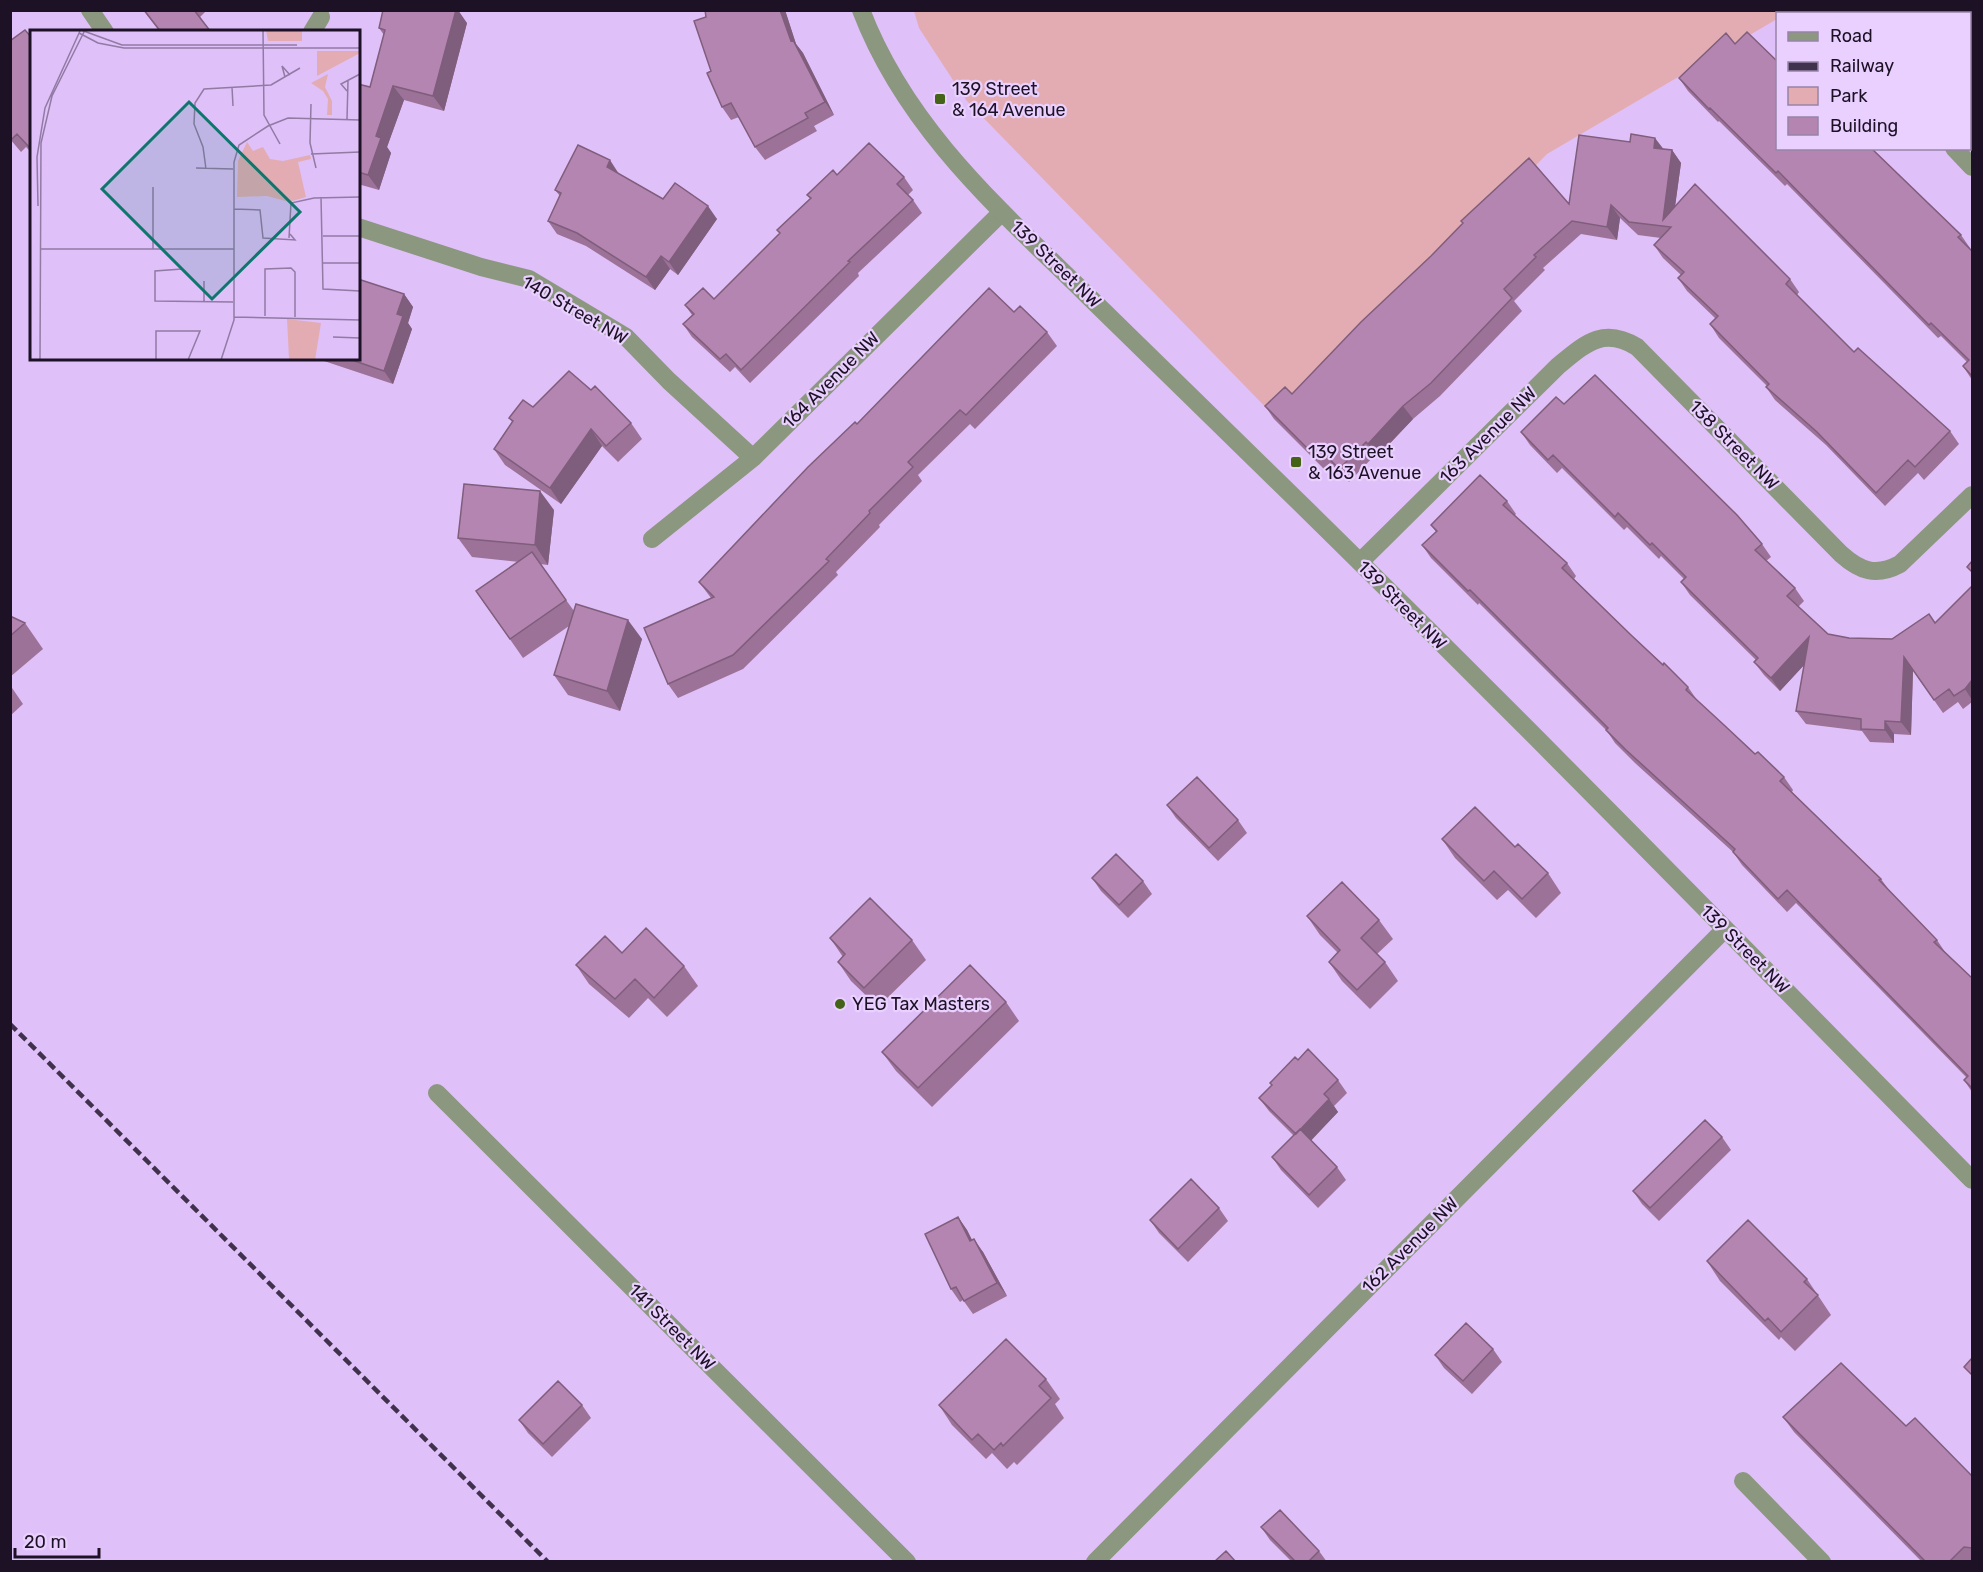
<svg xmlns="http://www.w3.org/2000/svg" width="1983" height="1572" font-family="Rubik,sans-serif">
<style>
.green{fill:#e3acb3}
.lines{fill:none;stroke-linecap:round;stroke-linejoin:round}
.minor{stroke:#8b977f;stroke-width:18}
.tertiary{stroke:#8b977f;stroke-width:18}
.rail{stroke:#40314c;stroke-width:4.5;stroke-dasharray:9 4.5;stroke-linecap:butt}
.wall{fill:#9c7298}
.shaded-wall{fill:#7f5d7c}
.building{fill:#b585b1;stroke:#7f5d7c;stroke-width:1.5}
.poi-dot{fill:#456317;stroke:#e9d0fe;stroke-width:2}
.labels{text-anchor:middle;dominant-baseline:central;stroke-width:4.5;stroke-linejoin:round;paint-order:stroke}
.poi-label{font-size:18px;fill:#1c1125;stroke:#e9d0fe;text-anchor:start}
.street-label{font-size:18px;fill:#1c1125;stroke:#e9d0fe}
.inset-road{fill:none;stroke:#917aa4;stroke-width:1.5}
.view{fill:#0f766e;fill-opacity:0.15;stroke:#0f766e;stroke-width:3}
.inset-edge{fill:none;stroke:#1c1125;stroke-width:3}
</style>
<rect width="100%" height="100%" fill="#dfc0f9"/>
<path class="green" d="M914 11H1792L1778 14 1777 19 1547 154 1282 424 966 100 919 28Z"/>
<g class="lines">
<path class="minor" d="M90 10 105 32
M1829 14V10
M312 32 321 17
M1954 148 1972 167
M358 227 481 267 529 279 626 337 669 381 753 458
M652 539 753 458 1002 212
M1360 562 1558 366C1585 344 1603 326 1637 347L1841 554C1860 571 1876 577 1900 564L1972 495
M437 1093 907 1562
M1743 1481 1822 1562"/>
<path class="tertiary" d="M861 10C906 128 998 208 1086 294 1160 366 1233 438 1307 510 1532 731 1752 956 1972 1180
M1095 1562 1725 929"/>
<path class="rail" d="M10 1024 548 1562"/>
</g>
<path class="wall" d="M143 10H207L200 17 211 32H160Z
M705 10H785L796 44 803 53 834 115 814 126 817 131 765 160 755 147 739 117 731 120 722 107 711 71 706 17Z
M1898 10H1972V87L1970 84V14H1900Z
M467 23 444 111 404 100 387 147 391 153 379 190 358 184V84L370 87 384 35 379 28Z
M32 38V153L26 147 21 152 10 139V41Z
M1679 78 1778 148 1961 235 1970 248H1969L1972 251V380L1963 366 1967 362 1941 336 1938 338 1787 184 1785 186 1719 121 1718 122 1688 91Z
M1664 149 1672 150 1681 163 1675 206 1790 279 1799 292 1797 295 1854 352 1950 431 1959 444 1924 480 1918 473 1885 506 1826 445 1775 400 1766 387 1767 386 1719 338 1710 324 1716 319 1687 291 1678 278 1681 275 1663 258 1654 245 1661 238 1638 235 1620 218 1617 240 1581 234 1543 268 1545 270 1514 301 1522 311 1440 396 1413 419 1377 457 1375 455 1349 482 1330 463 1324 469 1274 419 1265 406 1292 394 1569 204Z
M619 174 663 199 717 219 678 275 670 269 655 290 586 246 557 234 548 221 560 196 555 190Z
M837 175 904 177 913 190 908 195 913 200 922 213 858 273 859 276 750 383 735 367 730 372 692 337 683 324 692 315 685 305 714 299 780 234 777 230 810 199 807 195Z
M404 294 413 307 408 323 412 329 393 384 315 358H358Z
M1014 312 1047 332 1057 346 975 429 970 424 918 475 922 481 879 525 880 527 836 572 838 575 743 669 678 698 668 684 711 598 699 582Z
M1564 404 1762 544 1771 557 1766 561 1795 588 1804 601 1798 607 1828 634 1849 638 1892 639 1935 623 1972 586V702L1963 709 1958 702 1943 713 1913 670 1911 735 1894 734V743L1870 742 1862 731 1806 724 1796 711 1804 665 1780 691 1764 675 1754 662 1756 660 1690 595 1681 582 1684 579 1661 556 1659 559 1627 527 1624 530 1562 468 1557 473 1530 445 1521 432Z
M533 407 631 423 642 439 618 462 602 446 561 504 505 465 494 449 512 422 509 418Z
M1507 501 1516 514 1514 516 1567 563 1576 576 1574 579 1631 635 1688 687 1697 700 1724 725 1755 754 1784 777 1793 790 1792 792 1881 879 1889 890 1937 940 1945 952 1972 978V1092L1964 1080 1967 1078 1796 903 1787 912 1742 865 1733 852 1635 763 1615 743 1607 731 1479 603 1478 605 1431 558 1422 545 1436 532 1431 525Z
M554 510 548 565 540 564 574 611 642 639 620 711 568 695 554 675 569 626 523 658 476 591 519 562 472 557 458 538Z
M10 616 25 623 43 649 10 677Z
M10 685 23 704 10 716Z
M1167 805 1238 820 1247 833 1218 861 1176 818Z
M1442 839 1515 847 1548 873 1561 893 1536 918 1508 890 1497 900 1455 858Z
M1092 878 1143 881 1152 894 1128 918 1101 891Z
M1307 916 1379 920 1393 939 1377 954 1385 962 1398 981 1370 1009 1342 981 1329 962 1338 953 1320 935Z
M830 938 912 940 926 960 878 1007 851 981 838 962 843 957Z
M622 953 684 966 698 986 667 1017 648 998 629 1018 589 984 576 965Z
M1006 1002 1019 1021 932 1107 896 1071 882 1052Z
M1298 1060 1338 1080 1347 1093 1334 1106 1338 1112 1311 1140 1337 1167 1346 1180 1318 1208 1281 1170 1272 1157 1294 1136 1269 1111 1259 1098 1272 1085 1270 1083Z
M1722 1137 1731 1150 1659 1221 1642 1204 1633 1191Z
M1219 1208 1228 1221 1188 1262 1159 1233 1150 1220Z
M958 1217 967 1230 972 1240 983 1252 1007 1296 973 1314 963 1300 960 1302 951 1289Z
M1707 1261 1807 1279 1831 1315 1795 1351 1781 1337 1779 1340 1720 1281Z
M1493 1349 1502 1362 1472 1394 1444 1368 1435 1355Z
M1046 1379 1060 1399 1055 1404 1064 1418 1017 1465 1014 1462 1007 1469 992 1453 986 1459 952 1425 939 1405Z
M582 1405 591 1418 552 1457 528 1433 519 1420Z
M1783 1417 1906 1426 1972 1476V1562H1922L1794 1432Z
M1261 1527 1319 1551 1327 1562H1292L1270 1540Z"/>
<path class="shaded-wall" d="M456 10H458L467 23 444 111 433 96Z
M780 10H785L796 44 803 53 834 115 825 102 791 41Z
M393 86 404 100 387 147 391 153 379 190 368 175 376 136Z
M1655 138 1665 151 1654 148Z
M1672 150 1681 163 1672 229 1663 220Z
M610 160 619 174 607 167Z
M1611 205 1620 218 1617 240 1607 227Z
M708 206 717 219 678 275 669 262Z
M661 256 670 269 655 290 646 277Z
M404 294 413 307 408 323 412 329 393 384 384 371 397 314Z
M1403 406 1413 419 1377 457 1368 444Z
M591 429 602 446 561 504 550 488Z
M540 491 554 510 548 565 535 545Z
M628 620 642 639 620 711 607 691Z
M1809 637 1818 650 1780 691 1771 678Z
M1904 657 1913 670 1911 735 1901 722Z
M1972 680V700L1965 689Z
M1885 721 1894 734V743L1885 730Z
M1329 1099 1338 1112 1305 1147 1296 1134Z
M958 1217 967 1230 979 1254 970 1241Z
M974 1239 983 1252 1007 1296 997 1283Z"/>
<path class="building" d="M144 10H194L211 32H161Z
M383 10H456L433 96 393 86 376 136 381 138 368 175 358 172V84L370 87 385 30 379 28Z
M705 10H780L791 41 793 40 825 102 805 113 808 118 755 147 731 103 722 107 707 73 711 71 694 21 706 17Z
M1900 10H1972V83L1970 80V14H1903Z
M25 30 32 38V150L17 134 12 139 10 137V41Z
M1747 32 1778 62V148H1871L1961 235 1958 237 1972 251V376L1963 366 1969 360 1931 323 1929 325 1778 171 1776 173 1710 108 1709 109 1679 78 1726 33 1735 44Z
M1631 134 1655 138 1654 148 1672 150 1663 220 1695 184 1790 279 1786 284 1854 352 1858 348 1950 431 1915 467 1908 460 1876 493 1817 432 1766 387 1769 384 1710 324 1718 316 1678 278 1684 272 1654 245 1671 227 1629 222 1611 205 1607 227 1572 221 1534 255 1536 257 1504 289 1512 298 1431 383 1403 406 1368 444 1366 442 1339 469 1321 450 1315 456 1265 406 1285 387 1292 394 1361 322 1431 256 1463 223 1461 221 1529 158 1569 204 1579 135 1630 142Z
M869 143 904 177 897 184 913 200 848 261 850 262 741 370 726 354 720 359 683 324 694 314 685 305 703 288 714 299 780 233 777 230 811 198 807 195 833 170 837 175Z
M578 145 610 160 607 167 663 199 675 183 708 206 669 262 661 256 646 277 577 233 548 221 561 193 555 190Z
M358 279 404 294 397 314 403 316 384 371 346 358H358Z
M989 288 1014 312 1020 306 1047 332 966 415 960 410 908 462 913 467 869 511 870 513 826 559 829 561 733 655 668 684 644 628 714 597 699 582 808 467 855 422 857 424Z
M569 371 591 390 595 386 631 423 606 446 591 429 550 488 494 449 513 421 509 418 523 400 533 407Z
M1595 375 1737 515 1762 544 1755 550 1795 588 1787 596 1828 634 1849 638 1892 639 1929 614 1935 623 1972 586V680L1965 689 1954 696 1949 689 1934 700 1904 657 1901 722 1885 721V730L1861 729V719L1796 711 1809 637 1771 678 1754 662 1758 658 1681 582 1686 577 1652 543 1650 545 1618 513 1615 517 1553 455 1548 460 1521 432 1556 397 1564 404Z
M1480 475 1507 501 1503 505 1567 563 1562 568 1631 635 1663 665 1664 663 1688 687 1686 690 1724 725 1755 754 1758 752 1784 777 1780 781 1881 879 1879 880 1937 940 1934 942 1972 978V1088L1964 1080 1968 1076 1787 890 1778 899 1733 852 1735 849 1626 750 1606 730 1608 728 1470 590 1468 591 1422 545 1437 531 1431 525Z
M464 484 540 491 535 545 458 538Z
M532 552 566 600 510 639 476 591Z
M1972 561V572L1967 567Z
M576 604 628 620 607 691 554 675Z
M10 616 25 623 10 636Z
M1197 777 1238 820 1209 848 1167 805Z
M1475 807 1515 847 1518 844 1548 873 1522 899 1494 871 1484 881 1442 839Z
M1116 854 1143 881 1119 905 1092 878Z
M1342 882 1379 920 1361 938 1385 962 1357 990 1329 962 1340 950 1307 916Z
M870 898 912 940 864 988 838 962 845 954 830 938Z
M646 928 684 966 654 998 635 979 615 999 576 965 605 936 622 953Z
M970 965 1006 1002 918 1088 882 1052Z
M1308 1049 1338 1080 1324 1094 1329 1099 1296 1134 1259 1098 1272 1085 1270 1083 1295 1057 1298 1060Z
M1705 1120 1722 1137 1650 1208 1633 1191Z
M1300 1129 1337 1167 1309 1195 1272 1157Z
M1191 1179 1219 1208 1178 1249 1150 1220Z
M958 1217 970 1241 974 1239 997 1283 964 1301 956 1287 951 1289 925 1234Z
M1748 1220 1807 1279 1804 1282 1818 1295 1781 1332 1768 1318 1765 1321 1707 1261Z
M1466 1323 1493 1349 1463 1381 1435 1355Z
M1006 1339 1046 1379 1039 1386 1051 1398 1003 1446 1001 1443 994 1450 978 1434 972 1440 939 1405Z
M1972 1358V1375L1964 1367Z
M1841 1363 1906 1426 1915 1418 1972 1476V1548L1964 1547 1949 1562H1926L1783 1417Z
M558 1381 582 1405 543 1444 519 1420Z
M1280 1510 1319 1551 1308 1562H1296L1261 1527Z
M1226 1551 1236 1562H1214Z"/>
<g class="poi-dot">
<rect x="934" y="93" width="12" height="12" rx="3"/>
<rect x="1290" y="456" width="12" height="12" rx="3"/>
<circle cx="840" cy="1004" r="6"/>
</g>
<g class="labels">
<g class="poi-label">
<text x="952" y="89">139 Street<tspan x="952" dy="21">&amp; 164 Avenue</tspan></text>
<text x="1308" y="452">139 Street<tspan x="1308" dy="21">&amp; 163 Avenue</tspan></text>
<text x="852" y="1004">YEG Tax Masters</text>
</g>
<g class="street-label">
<text transform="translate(1056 264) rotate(44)">139 Street NW</text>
<text transform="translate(575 310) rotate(30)">140 Street NW</text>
<text transform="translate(831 380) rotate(-45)">164 Avenue NW</text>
<text transform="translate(1488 435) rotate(-45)">163 Avenue NW</text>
<text transform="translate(1734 445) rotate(45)">138 Street NW</text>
<text transform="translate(1402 605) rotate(45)">139 Street NW</text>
<text transform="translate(1745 949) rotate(45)">139 Street NW</text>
<text transform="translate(1410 1245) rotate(-45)">162 Avenue NW</text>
<text transform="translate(672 1327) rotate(45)">141 Street NW</text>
</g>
</g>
<g transform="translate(30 30)">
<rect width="330" height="330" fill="#dfc0f9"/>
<path d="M236 0H272V11H238ZM287 21H330V23L287 46ZM298 44 295 57 302 71V85H297L298 69 293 61 281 53ZM217 112 223 121 233 117 240 129 253 131 280 125 281 129 268 132 276 167 259 172 237 166 207 167 208 131ZM257 289 291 293 285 330H250L259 329Z" fill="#e3acb3"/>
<path class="inset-road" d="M51 0 92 15H267M233 0 234 85 250 114M49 3 68 13 94 18H330M255 47 252 36 260 45M202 57 203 76M317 61 311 54 330 44M281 74 280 113 286 138M317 89 318 51M281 124 330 122M166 138 203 139M176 139 173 117 164 94 165 73 174 59 241 55 270 38M123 157V219M291 167 293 259 330 261M8 176 7 127 15 78 50 1M204 179 230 180 233 208 265 210 260 204M293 206H330M259 208 261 173 284 168 330 167M11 219H204M293 233H330M152 239 125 241V271L203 272M174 272V251M235 286V239L261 238 265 242V287M204 287 330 290M303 307 330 308M10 330 11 113 22 66 55 0M126 330V301H170L158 330M191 330 204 290V132L209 115 238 96 258 88 330 90"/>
<path class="view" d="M159 72 270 182 182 269 72 159Z"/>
<rect width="330" height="330" class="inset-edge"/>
</g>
<rect width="1983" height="1572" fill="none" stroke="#1c1125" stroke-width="24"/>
<rect x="1776" y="12" width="195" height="138" fill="#e9d0fe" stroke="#9784a7" stroke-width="1.5"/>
<rect x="1788" y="32" width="30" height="9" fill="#8b977f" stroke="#9784a7" stroke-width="1.5"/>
<text x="1830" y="42" font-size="18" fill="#1c1125">Road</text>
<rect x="1788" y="62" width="30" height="9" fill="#40314c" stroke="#9784a7" stroke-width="1.5"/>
<text x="1830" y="72" font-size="18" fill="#1c1125">Railway</text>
<rect x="1788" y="87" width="30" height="18" fill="#e3acb3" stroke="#9784a7" stroke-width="1.5"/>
<text x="1830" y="102" font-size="18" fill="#1c1125">Park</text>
<rect x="1788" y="117" width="30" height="18" fill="#b585b1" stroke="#9784a7" stroke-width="1.5"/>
<text x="1830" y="132" font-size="18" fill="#1c1125">Building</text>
<path d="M15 1548v9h84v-9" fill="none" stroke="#1c1125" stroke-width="3"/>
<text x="24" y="1548" font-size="18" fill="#1c1125" stroke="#e9d0fe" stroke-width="4.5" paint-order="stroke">20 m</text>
</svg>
